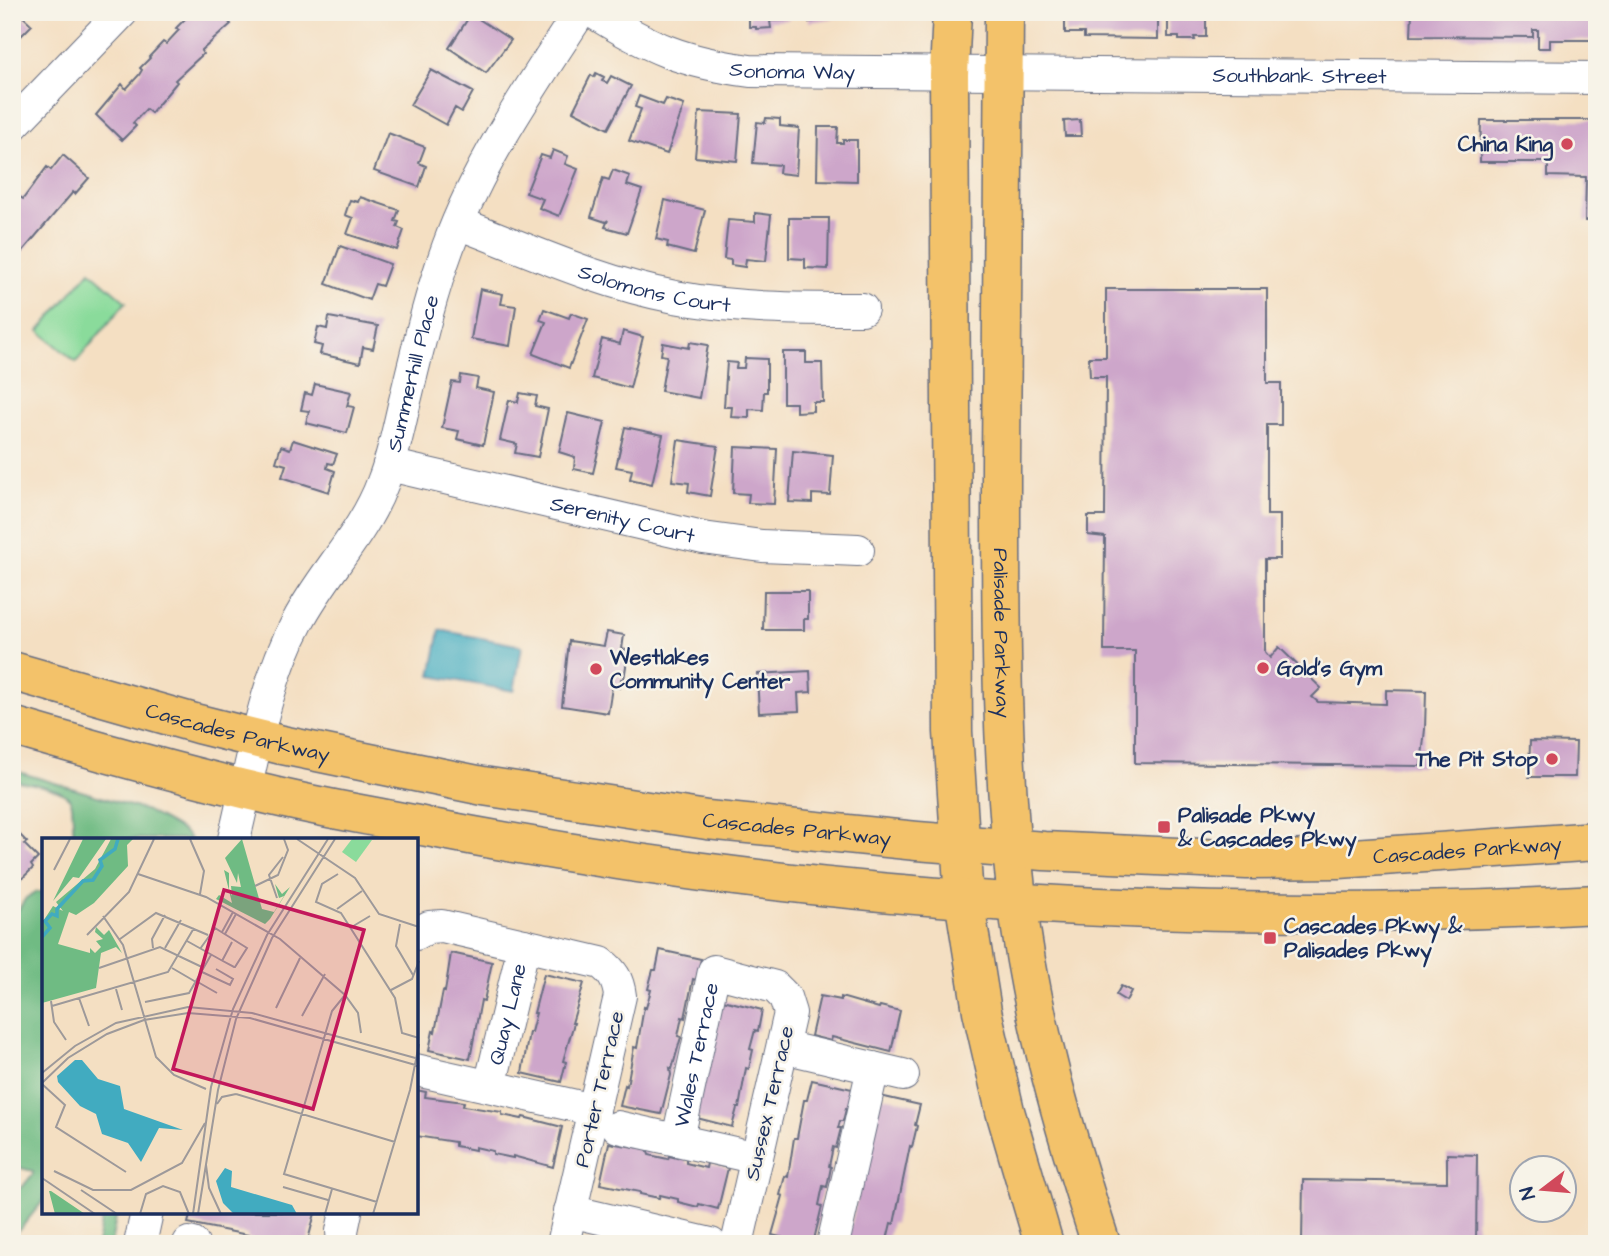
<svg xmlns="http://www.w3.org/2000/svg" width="1609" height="1256" viewBox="0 0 1609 1256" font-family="'Architects Daughter',sans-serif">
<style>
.green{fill:#8adb9b;stroke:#52857c;stroke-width:2}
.forest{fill:#6fbb83;stroke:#457570;stroke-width:2}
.water{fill:#41abc0;stroke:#2e6d8f;stroke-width:2}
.building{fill:#cda6ca}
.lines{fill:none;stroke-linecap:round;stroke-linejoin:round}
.minor-casing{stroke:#676d81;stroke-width:34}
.major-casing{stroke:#676d81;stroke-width:41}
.minor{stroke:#fff;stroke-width:32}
.major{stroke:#f3c26a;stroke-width:38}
.poi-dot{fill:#d1495b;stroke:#f7f3e8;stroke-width:2.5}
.labels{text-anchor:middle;stroke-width:5;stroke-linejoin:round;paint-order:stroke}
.street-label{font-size:21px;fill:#1b2f5e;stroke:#f7f3e8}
.poi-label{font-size:21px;font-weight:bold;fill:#1b2f5e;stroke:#f7f3e8;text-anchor:start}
.inset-river{fill:none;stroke:#41abc0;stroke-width:3.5}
.inset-road{fill:none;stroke:#9d999a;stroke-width:2}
.view{fill:#c2185b;fill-opacity:0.15;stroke:#c2185b;stroke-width:3.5}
.inset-edge{fill:none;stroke:#1b2f5e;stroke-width:3.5}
</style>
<rect width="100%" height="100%" fill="#f7f3e8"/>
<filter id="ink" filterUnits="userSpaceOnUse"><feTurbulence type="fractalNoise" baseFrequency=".0143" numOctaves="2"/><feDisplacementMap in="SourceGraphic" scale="14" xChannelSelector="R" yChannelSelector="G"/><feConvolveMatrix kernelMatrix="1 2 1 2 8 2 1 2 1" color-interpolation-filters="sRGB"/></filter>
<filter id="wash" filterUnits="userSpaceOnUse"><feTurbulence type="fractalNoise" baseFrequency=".00686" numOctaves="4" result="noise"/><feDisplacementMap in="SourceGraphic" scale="28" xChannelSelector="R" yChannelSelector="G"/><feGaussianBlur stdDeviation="1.57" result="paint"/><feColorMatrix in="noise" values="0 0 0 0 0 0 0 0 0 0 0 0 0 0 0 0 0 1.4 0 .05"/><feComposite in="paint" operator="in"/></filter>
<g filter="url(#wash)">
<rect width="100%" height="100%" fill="#f4dfc2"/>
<path class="green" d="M90,271L126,302L76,362L39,331Z"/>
<path class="forest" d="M12,770L147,811C158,818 186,830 190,839H74C73,828 73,816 72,805C70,787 27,784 12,780Z
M36,892H44V1200L21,1228L12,1234V1193L24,1185L33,1174V1171L12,1166V919L26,898Z
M103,1212H117L111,1244H97Z"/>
<path class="water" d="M440,630L522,646L514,691L431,676Z"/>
<g id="blocks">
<path class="building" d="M12,12H18L32,25L12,45Z
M196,12H218L231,24L201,51L203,54L175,80L177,82L151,113L146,109L133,123L136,126L122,140L96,115L122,84L126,89L139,75L142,70L140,68L150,58L149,57L163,42L166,44L179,30L176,28L190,14L192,16Z
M749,12H788L789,20L770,21L771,28L756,29V27H749Z
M808,12H849V16L809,22Z
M1065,12H1158V39L1084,38V33H1065Z
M1168,12H1206V37H1194L1195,40H1179V37H1168Z
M1412,12H1597V40H1550V48H1538V30H1533V37L1411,36Z
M471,14L511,40L486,73L449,48Z
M431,70L473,92L462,112L455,108L446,125L410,105Z
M596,73L604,77L602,81L607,83L611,76L631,86L608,129L573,111L591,75L594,77Z
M639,96L663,105L666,99L684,105L667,154L629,141L641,109L635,107Z
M699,112L741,114L737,161L695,157Z
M766,118L780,119V126L799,128L796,175L779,173L780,165L753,163L757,122L765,123Z
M1080,120L1081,136H1065L1064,121Z
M1481,120H1597V221H1585L1586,177L1548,176V162H1480Z
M818,127H838L837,143H843V140H857V181L817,180Z
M388,133L425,147L419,163L426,166L419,187L374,171Z
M553,150L568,156L565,164L578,169L559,216L539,208L543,199L526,193L541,155L550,158Z
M63,155L89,178L75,194L73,192L22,252L20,250L12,258V206L20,197L23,199L47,167L51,170Z
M613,170L630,176L627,185L642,190L627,233L605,227L608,220L606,222L591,217L603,178L609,180Z
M360,197L399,210L395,221L399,222L397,227L404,230L397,250L347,234L353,218L345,215L350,200L358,202Z
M665,200L705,210L694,254L667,247L668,242L656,239Z
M755,213L771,215L766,261L746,259L745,267L731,265V260L724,259L728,220L755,222Z
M789,218H829L828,269L805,268V259L789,258Z
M340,246L390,264L382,286L375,284L369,300L326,284Z
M480,289L503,294L501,304L516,306L510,346L471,339Z
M1106,289H1267V383H1281V425H1267V515H1280V559H1265V652L1270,658L1279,647L1321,688L1312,697L1318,702L1386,704V690L1426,691L1425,729L1421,766L1135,763V651H1104L1105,537L1088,535V516H1105L1106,377H1090L1089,357H1106Z
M544,309L569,318L571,313L588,319L569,368L533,354L546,322L540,320Z
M329,317L378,326L373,349L363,347L360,363L320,354L322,346L314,344L318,327L327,329Z
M623,331L643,337L630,388L592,378L602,339L620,344Z
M690,342L708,345L699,398L661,391L667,356L661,355L663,343L689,348Z
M783,352H806V363H822L823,402H813V411L796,412V403H783Z
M745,358L767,359V392H764L763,410L749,409V418L731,417L732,407H724L727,362L737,363L736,368H744Z
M461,375L478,378L476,388L494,392L483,445L457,439L459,431L442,428L452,382L460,383Z
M315,384L351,392L347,406L354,407L347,433L306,423L309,411L301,410L305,393L312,395Z
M520,393L537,396L535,406L548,409L538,457L515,453L517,444L500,440L509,400L518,402Z
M568,413L605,422L593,473L574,469L575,457L559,452Z
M625,427L663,435L652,484L630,479L632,470L616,467Z
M293,440L337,454L333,464L328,463L327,468L335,471L329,492L282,477L286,465L276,462L281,446L290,449Z
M678,440L718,446L710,496L688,492L689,483L672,481Z
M735,447L777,449L774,504L748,503L749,494L733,493Z
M793,451L833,455L830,495L812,494V503L789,502Z
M764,591H808V619H804V630H763Z
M607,632L624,635L622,649L626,650L625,659L627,660L624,679H621L620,688L612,687L608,713L562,706L569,641L604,646Z
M810,671L811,692L798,693L799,711L759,713L757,674Z
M1530,741L1576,742L1575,777H1529Z
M20,835L27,842L24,844L38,858L31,865L33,868L12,888V836L16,839Z
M660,950L701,959L696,980L693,979L685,1018L682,1017L678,1036L681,1037L672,1069L670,1068L671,1075L661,1114L620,1106L625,1085L627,1086L634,1047L637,1048L644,1007L646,1008L651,990L648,989L653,970H656Z
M451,953L492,962L484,1001L481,1000L470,1059L429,1050L433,1031L435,1032L443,991L445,992Z
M544,974L584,983L572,1023H574L563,1061L566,1062L561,1082L522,1073L529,1032H531L536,1013H534Z
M1121,986L1131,991L1126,1001L1116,995Z
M820,996L841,1000V997L879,1008L880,1006L900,1011L891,1052L832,1037L831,1041L811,1036Z
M723,1000L762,1010L758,1031L755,1030L750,1049L753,1050L749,1069L746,1068L739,1108H737L732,1127L693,1117Z
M812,1080L852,1089L848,1110L846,1109L843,1121H840L838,1128H841L836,1148L833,1147L829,1166L831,1167L827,1187L823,1186L819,1205L822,1206L813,1244H808L772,1235L783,1196L780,1195L785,1176L788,1177L794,1138H797L804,1100H807Z
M416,1090L426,1092L425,1097L464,1102L463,1106L502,1112V1115L522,1119L523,1117L562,1127L553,1167L513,1156V1158L493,1154V1151L475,1147V1150L455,1146V1142L416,1136Z
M880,1096L920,1105L915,1125L917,1126L912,1147L910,1146L894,1224L891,1223L886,1244H847Z
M609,1143L647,1149L649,1155L668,1159L669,1156L677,1158V1156L686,1158V1163L706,1168L707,1163L728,1168L718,1209L699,1204L698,1207L678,1202V1199L660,1195L659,1198L640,1194V1192L600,1184Z
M1447,1154L1477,1155L1476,1244H1302L1303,1180L1447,1182Z
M191,1212H313L315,1213L307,1244H281L267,1240L266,1243L247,1238L248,1235L188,1223Z"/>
</g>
</g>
<g filter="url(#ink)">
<use href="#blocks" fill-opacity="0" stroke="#676d81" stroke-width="2"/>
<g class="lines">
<defs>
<g id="minor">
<path id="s1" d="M593,12C650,48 683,62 750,71L1597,78"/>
<path d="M12,126L122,12"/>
<path id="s2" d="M458,223C529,250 600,283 675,297C737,309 800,309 862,309"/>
<path id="s3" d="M389,465L703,538L762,546L858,550"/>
<path id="s4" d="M234,839C252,767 262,688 298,621C323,573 364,534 383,482C393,457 398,431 404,405C417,352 429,299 448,247C479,162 531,87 580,12"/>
<path d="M416,934L429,927L442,926L601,963C613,972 618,980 620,996L563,1244"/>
<path d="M783,1047L903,1075"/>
<path d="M416,1070L594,1110"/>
<path id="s5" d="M490,1086L524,945"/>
<path d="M618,1127L757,1158"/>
<path id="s6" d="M678,1139L714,971L775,987L785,997L790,1013L737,1244"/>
<path d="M570,1211L711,1244"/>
<path d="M189,1243L193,1244"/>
<path d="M140,1244L147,1212"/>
<path d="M343,1244L342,1231L346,1212"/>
<path d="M833,1244L873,1068"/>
</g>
<g id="major">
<path d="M952,12L949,74L953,732L964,899L982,1011L1005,1111L1044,1244"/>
<path id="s7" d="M1004,12C1002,164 1001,316 1001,468C1001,612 1000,755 1017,898C1030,1015 1065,1132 1101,1244"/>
<path id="s8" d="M12,671L198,724L282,745L483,786L707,820L917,841L1044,851L1247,860L1339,859L1597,841"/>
<path d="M12,726C97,751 183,775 269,795C321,808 374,816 427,827C811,902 1206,926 1597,904"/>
</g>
</defs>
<use href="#minor" class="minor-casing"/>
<use href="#major" class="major-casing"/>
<use href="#minor" class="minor"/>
<use href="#major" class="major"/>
</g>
</g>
<g class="poi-dot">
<circle cx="1567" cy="144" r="7"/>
<circle cx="1263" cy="668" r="7"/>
<circle cx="596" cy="669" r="7"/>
<circle cx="1552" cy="759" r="7"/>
<rect x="1157" y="820" width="14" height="14" rx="3.5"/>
<rect x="1263" y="931" width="14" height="14" rx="3.5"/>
</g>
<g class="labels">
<g class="street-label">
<text dy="7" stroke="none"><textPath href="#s1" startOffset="212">Sonoma Way</textPath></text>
<text dy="7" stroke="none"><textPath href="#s1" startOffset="719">Southbank Street</textPath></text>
<text dy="7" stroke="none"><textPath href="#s2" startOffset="208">Solomons Court</textPath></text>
<text dy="7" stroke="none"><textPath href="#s4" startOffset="504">Summerhill Place</textPath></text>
<text dy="7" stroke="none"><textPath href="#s3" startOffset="240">Serenity Court</textPath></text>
<text dy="7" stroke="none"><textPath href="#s7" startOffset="621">Palisade Parkway</textPath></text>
<text dy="7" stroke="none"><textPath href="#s8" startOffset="234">Cascades Parkway</textPath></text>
<text dy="7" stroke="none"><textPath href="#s8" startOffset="802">Cascades Parkway</textPath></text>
<text dy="7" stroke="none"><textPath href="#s8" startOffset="1474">Cascades Parkway</textPath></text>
<text dy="7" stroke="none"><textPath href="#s5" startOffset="74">Quay Lane</textPath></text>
<text dy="7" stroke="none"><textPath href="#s6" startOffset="86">Wales Terrace</textPath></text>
<text transform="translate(599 1089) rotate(-77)" y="7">Porter Terrace</text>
<text transform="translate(769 1103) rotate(-77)" y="7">Sussex Terrace</text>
</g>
<g class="poi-label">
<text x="1553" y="151" text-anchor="end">China King</text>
<text x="610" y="664">Westlakes<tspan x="610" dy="24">Community Center</tspan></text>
<text x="1277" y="675">Gold's Gym</text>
<text x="1538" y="766" text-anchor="end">The Pit Stop</text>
<text x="1178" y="822">Palisade Pkwy<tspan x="1178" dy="24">&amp; Cascades Pkwy</tspan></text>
<text x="1284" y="933">Cascades Pkwy &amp;<tspan x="1284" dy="24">Palisades Pkwy</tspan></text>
</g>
</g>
<g transform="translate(42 838)">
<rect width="376" height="376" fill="#f4dfc2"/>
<path d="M310,1L330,2L314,24L300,14Z" fill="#8adb9b"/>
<path d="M41,1H64L37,40L31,39L11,63ZM69,1H91L85,7L86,28L52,65L34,77L27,74L16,106L48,115V110L53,115L59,109L54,103L61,101L53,94L54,89L62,97L67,92L80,115L74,109L59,115L54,150L0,165V85L11,68L21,73L14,64L53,31ZM200,1L220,71L232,74L242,58L237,60L233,46L240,56L248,49L228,81L223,86L174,61L177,57L190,65L182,32L187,35V51L190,58L189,48L199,49L196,35L195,45L183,20ZM7,353H9L43,376H13Z" fill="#6fbb83"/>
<path d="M33,222H40L56,241L78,248L82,271L141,292L117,290L99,324L86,305L60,296L54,276L38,268L16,244L15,238ZM183,330L190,333L189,349L250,367L255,376H192L181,365L174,343Z" fill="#41abc0"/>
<path class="inset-river" d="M0,99L8,90L3,83L10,76L15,78V71L41,43L51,42L60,28L58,22L73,11L76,1"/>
<path class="inset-road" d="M148,1L162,33L158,56M255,1L313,40L337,76L377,89M12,32L28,1M96,36L164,59L238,101L303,157L316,175L319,195M296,36L280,46L274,64L299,75L353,160L360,195L377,200M213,48L236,37L246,12L242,1M235,60L227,37L241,19M295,71L320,53M61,78L81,107L114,219L132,237L164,251M358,86L354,108L371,137M308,90L328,78M180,94L191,74M183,96L194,76M45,97L87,54L112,1M78,101L114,75L166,97M145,103L179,122L192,129H193L205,110L173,90L158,111M111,110L110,101L123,77M123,110L139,82M180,123L190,104M57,130L118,109L162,130M130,130L154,144M160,134L188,147L191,141L174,131M154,143L175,155M74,151L80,172M349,152L370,141L377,123M303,157L290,173L242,336L335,364M37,160L47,188M9,163L12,184L24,202M103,164L147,155L169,117M10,168L126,134L152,90M234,170L258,120M260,178L283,136M0,235L33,208L74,185L146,169L210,175L377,221M0,245L26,220L65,196L102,182L146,175L208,180L377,228M0,246L23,267L14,289L84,334M194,256L353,304M175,266L180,259L194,256M164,327L167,350L179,376M12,333L51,352H89L140,325L163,285M0,340L53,376M241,349L286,362M39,352L75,376M98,376L104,356L121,348L138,354L147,376M151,376L169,249L191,171L225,97L286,1M156,376L176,252L194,181L230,100L293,1M283,376L290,351M331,376L368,252L377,206"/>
<path class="view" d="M182,52L322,92L271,271L131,231Z"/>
<rect width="376" height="376" class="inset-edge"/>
</g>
<rect width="1609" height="1256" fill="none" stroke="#f7f3e8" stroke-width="42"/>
<g transform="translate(1543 1189) rotate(254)"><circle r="33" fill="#f7f3e8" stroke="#9fa5b1" stroke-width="2"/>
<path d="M0-5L12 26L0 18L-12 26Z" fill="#d1495b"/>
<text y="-10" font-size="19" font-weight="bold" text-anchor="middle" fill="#1b2f5e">N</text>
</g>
</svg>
